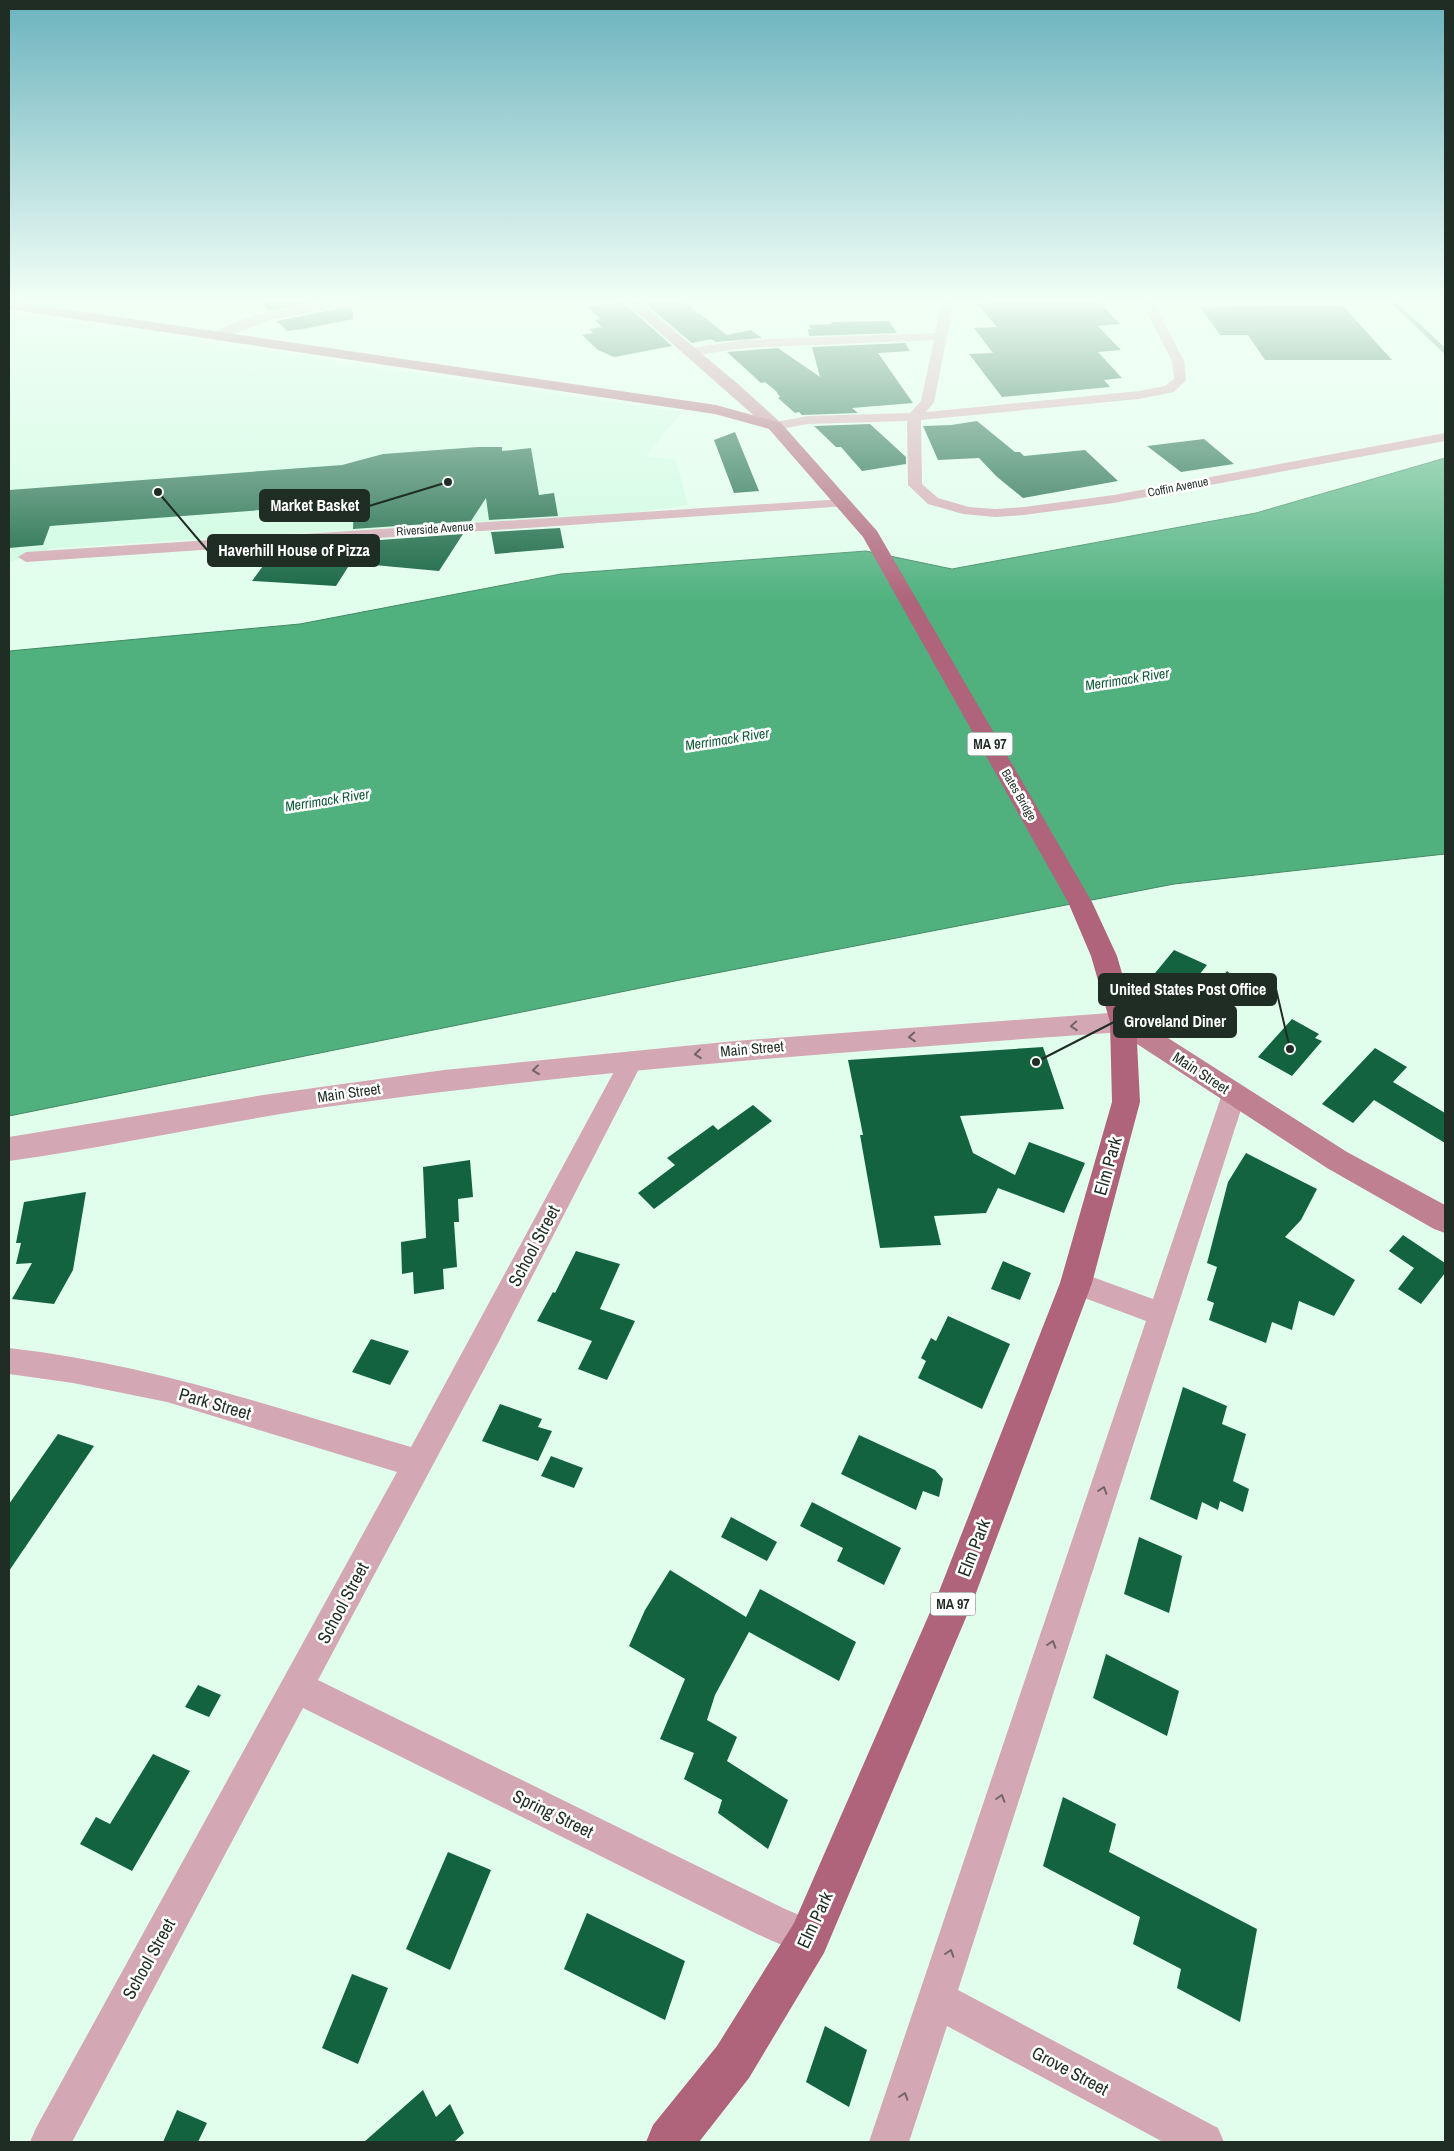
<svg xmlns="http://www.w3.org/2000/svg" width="1454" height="2151" viewBox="0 0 1454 2151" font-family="'Archivo Narrow',sans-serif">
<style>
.built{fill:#cefbe0}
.water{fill:#50b17f;stroke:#418964}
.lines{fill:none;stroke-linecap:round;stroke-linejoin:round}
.stream{stroke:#418964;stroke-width:4.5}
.building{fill:#13633f}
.minor{fill:#d3a7b3;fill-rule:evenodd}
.tertiary{fill:#d3a7b3;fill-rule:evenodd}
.secondary{fill:#bf8092;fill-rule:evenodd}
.primary{fill:#af647b;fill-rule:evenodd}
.oneway{stroke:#706465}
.labels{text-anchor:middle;stroke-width:5;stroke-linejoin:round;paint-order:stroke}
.far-street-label{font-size:12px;fill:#1f2d25;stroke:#fff}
.far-water-label{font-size:14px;font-style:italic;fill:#115b3a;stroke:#fff}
.shield{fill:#fff;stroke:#626c66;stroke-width:1}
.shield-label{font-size:14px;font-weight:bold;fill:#1f2d25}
.street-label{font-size:15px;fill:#1f2d25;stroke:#fff}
.near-street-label{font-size:18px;fill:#1f2d25;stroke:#fff}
.leader{fill:none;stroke:#1f2d25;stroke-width:2}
.callout-dot{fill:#1f2d25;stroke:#fff;stroke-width:2}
.callout{fill:#1f2d25;stroke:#1f2d25;stroke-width:2}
.callout-label{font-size:16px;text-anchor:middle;font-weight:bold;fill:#fff}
</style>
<rect width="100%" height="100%" fill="#e1feec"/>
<path class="built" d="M9,314L682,412L646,456L676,460L688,505L624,514L52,548L9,562Z"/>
<path class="water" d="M1445,458V854L1174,884L675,981L9,1116V651L300,624L561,574L866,551L952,569L1256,513Z"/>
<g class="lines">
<path class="stream" d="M1392,301L1445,351"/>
</g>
<path class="building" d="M261,301H319L269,311Z
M642,301H683L727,335L751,330L762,338L716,342L712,339L692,343Z
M1016,301H1098L1120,324L1098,326L1121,350L1098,352L1122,378L1104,380L1110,387L1002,397L969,354L993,353L974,328L997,327L977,304Z
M622,302H623L672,346L614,357L598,350L582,335L593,333L589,329L602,327L595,320L600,319L588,307Z
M1306,305L1343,306L1392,360H1265L1248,335H1220L1200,307Z
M352,306L353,319L303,329L287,331L277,321Z
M889,321L897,333L809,336L808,329H811L809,325L832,324L831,322Z
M905,343L910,351L878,353L913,403L852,408L858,413L802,415L799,412L795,413L778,398L780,397L776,391L765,382L761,383L727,352L778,348L820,377L812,347Z
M977,421L1015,452H1020L1024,456L1085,450L1118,481L1023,498L996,476L979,458L938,460L923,426L951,425Z
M870,424L906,457V464L862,471L841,447H836L814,426Z
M735,432L759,491L734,493L714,440Z
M1204,439L1234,464L1181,472L1147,446Z
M478,447H502V451L531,448L539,495L554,493L558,516L489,520L486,498L471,521L353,529L354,503L50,526L43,545L9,548V490L342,465L383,454Z
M560,528L564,548L495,554L491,532Z
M463,534L439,571L352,563V542Z
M268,559L350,564L336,586L252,581Z
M1174,950L1207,965L1199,975L1217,983L1227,971L1242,983L1207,1030L1188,1020L1197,1010L1146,984Z
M1292,1019L1319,1034L1315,1038L1322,1041L1292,1076L1258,1057Z
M1043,1047L1064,1109L960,1116L973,1153L1015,1175L1029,1142L1085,1163L1064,1213L998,1188L986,1213L934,1216L941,1245L880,1248L860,1135H863L848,1060Z
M1375,1048L1407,1067L1393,1082L1445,1113V1143L1374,1100L1353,1123L1322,1104Z
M753,1105L772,1121L654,1209L638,1193L675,1165L667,1158L713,1125L718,1130Z
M1246,1153L1317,1189L1301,1220L1285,1237L1355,1280L1334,1316L1299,1301L1292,1330L1272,1322L1266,1343L1209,1320L1214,1303L1207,1300L1217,1267L1207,1263L1228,1182Z
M470,1160L473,1197L458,1199L459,1222H454L457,1267L443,1269L444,1289L414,1294L413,1272L402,1274L401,1242L426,1238L423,1167Z
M86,1192L73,1270L54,1304L12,1299L32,1263L16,1264L21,1243H16L24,1202Z
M1403,1235L1445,1263V1273L1421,1304L1398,1289L1414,1268L1389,1251Z
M576,1251L620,1264L600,1309L635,1321L607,1380L578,1369L592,1341L537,1321L553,1292L555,1293Z
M1003,1261L1031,1273L1020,1300L991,1289Z
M948,1316L1010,1344L982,1409L918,1378L926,1361L921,1358L931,1338L936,1341Z
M371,1339L409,1351L390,1385L352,1372Z
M1183,1387L1227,1406L1222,1424L1246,1434L1233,1481L1249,1489L1243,1512L1220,1501L1218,1510L1202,1502L1197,1520L1150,1499Z
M500,1404L542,1419L538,1427L552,1431L538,1461L482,1441Z
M58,1434L94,1446L9,1571V1504Z
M859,1435L935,1470L943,1479L939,1497L923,1491L916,1510L841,1474Z
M551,1456L583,1468L574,1488L541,1476Z
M812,1502L901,1548L884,1585L837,1561L843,1548L800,1526Z
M731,1517L777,1542L767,1561L721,1537Z
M1139,1537L1182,1556L1169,1613L1124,1594Z
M670,1570L746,1617L760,1589L856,1642L839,1681L749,1632L715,1695L707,1720L737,1737L727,1761L788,1800L768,1849L718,1813L722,1800L684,1779L694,1753L660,1739L685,1679L629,1646L645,1610Z
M1106,1654L1179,1691L1167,1736L1093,1698Z
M198,1685L221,1695L209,1717L185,1707Z
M153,1754L190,1771L132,1871L80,1844L96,1817L110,1824Z
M1063,1797L1116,1824L1109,1852L1257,1929L1240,2022L1177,1988L1181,1969L1133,1944L1140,1917L1043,1866Z
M448,1852L491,1870L450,1970L406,1949Z
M587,1913L685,1961L665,2020L564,1969Z
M352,1974L388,1988L358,2064L322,2048Z
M825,2026L867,2050L849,2107L806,2082Z
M423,2090L436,2117L450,2104L464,2133L454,2142H364Z
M177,2110L207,2123L198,2142H163Z"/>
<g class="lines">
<path class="minor" d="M333,301H361L355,304L270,320L217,341L211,337C229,316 305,305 333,301Z
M942,301H954L934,402L926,412L1139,391L1165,386L1174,379L1172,361L1141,301H1153L1184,361L1186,380L1174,392L1139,399L921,420L922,484L938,498L969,507L995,509L1024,507L1114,495L1445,433V441L1114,503L1024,515L995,517L963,514L928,504L908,485L907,421L808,424L775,430L768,426L770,423L808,416L910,413L921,401L934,340L745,348L691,356L685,352L691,348L745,340L935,333Z
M843,499L848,500L850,503L848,506L26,562L18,557L26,552Z
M631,1052L639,1055L643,1061L497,1345L318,1680L783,1908L822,1925L828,1938L822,1951L809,1957L757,1934L303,1708L72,2142H30L36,2128L397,1472L167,1402L73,1383L9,1374V1348C147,1363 278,1409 411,1447L623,1055Z
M1234,1085L1243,1087L1246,1094L958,1990L1218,2128L1224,2142H1163L947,2026L909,2142H869L1146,1321L1066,1291L1062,1283L1066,1275L1076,1271L1153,1299L1222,1094L1225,1087Z"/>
<path class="tertiary" d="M1123,1012L1132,1015L1136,1022L1132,1029L1123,1032C864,1050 605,1069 348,1104C234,1119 122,1145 9,1161V1137L263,1095L444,1070L735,1041Z"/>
<path class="secondary" d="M624,301H639L738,384L781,423L783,426L781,429H769Z
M1123,1012L1132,1015L1347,1152L1445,1205V1233L1434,1229L1327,1168L1114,1029L1110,1022L1114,1015Z"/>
<path class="primary" d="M9,301L716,405L781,423L877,531L1092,902L1117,956L1136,1022L1140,1102L1092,1283L973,1601L824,1953L749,2078L699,2142H646L653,2125L717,2046L794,1923L938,1594L1060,1283L1112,1102L1110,1022L1091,956L1068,902L863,537L769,429L715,414L9,309Z"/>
</g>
<defs><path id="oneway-chevron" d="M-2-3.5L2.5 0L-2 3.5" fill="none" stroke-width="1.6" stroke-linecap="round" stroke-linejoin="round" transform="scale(1.25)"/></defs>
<g class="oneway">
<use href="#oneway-chevron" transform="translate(1074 1026) rotate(176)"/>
<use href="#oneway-chevron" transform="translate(912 1037) rotate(176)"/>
<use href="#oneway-chevron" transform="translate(698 1054) rotate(174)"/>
<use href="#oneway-chevron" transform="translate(536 1070) rotate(174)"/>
<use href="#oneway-chevron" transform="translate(1103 1490) rotate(-72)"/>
<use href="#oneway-chevron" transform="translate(1052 1644) rotate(-72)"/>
<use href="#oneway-chevron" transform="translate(1001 1798) rotate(-72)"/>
<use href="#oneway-chevron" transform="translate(950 1953) rotate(-72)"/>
<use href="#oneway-chevron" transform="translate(904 2096) rotate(-72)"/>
</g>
<linearGradient id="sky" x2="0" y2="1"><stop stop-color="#6bb3be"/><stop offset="0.5" stop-color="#f2fff6"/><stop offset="1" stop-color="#f2fff6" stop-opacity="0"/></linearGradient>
<rect width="1454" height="602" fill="url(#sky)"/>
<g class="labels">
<g class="far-street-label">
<text transform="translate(1178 487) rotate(-11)" y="4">Coffin Avenue</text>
<text transform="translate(435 529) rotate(-4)" y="4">Riverside Avenue</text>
<text transform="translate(1019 795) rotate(60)" y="4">Bates Bridge</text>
</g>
<g class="far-water-label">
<text transform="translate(1127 679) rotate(-9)" y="5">Merrimack River</text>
<text transform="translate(727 739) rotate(-9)" y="5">Merrimack River</text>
<text transform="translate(327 800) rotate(-9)" y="5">Merrimack River</text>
</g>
<g class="shield">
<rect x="967.5" y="732.5" width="45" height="23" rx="4"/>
<rect x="930.5" y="1592.5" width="45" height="23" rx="4"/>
</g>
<g class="shield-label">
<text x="990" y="749">MA 97</text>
<text x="953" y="1609">MA 97</text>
</g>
<g class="street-label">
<text transform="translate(752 1049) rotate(-5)" y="5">Main Street</text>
<text transform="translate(1201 1073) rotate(33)" y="5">Main Street</text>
<text transform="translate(349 1093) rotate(-8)" y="5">Main Street</text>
</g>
<g class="near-street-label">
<text transform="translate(1108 1166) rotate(-74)" y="6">Elm Park</text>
<text transform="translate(534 1246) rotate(-62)" y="6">School Street</text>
<text transform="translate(215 1404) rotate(16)" y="6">Park Street</text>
<text transform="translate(974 1548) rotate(-69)" y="6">Elm Park</text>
<text transform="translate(343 1603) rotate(-62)" y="6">School Street</text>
<text transform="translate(553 1814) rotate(26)" y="6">Spring Street</text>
<text transform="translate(815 1920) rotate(-65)" y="6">Elm Park</text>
<text transform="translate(149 1959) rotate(-61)" y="6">School Street</text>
<text transform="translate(1070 2071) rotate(28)" y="6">Grove Street</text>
</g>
</g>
<path class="leader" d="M448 482L369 506M158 492L208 551M1290 1049L1276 989M1036 1062L1114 1022"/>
<g class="callout-dot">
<circle cx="448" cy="482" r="5"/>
<circle cx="158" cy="492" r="5"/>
<circle cx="1290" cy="1049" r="5"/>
<circle cx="1036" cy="1062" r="5"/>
</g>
<g class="callout">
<rect x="260" y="490" width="109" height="31" rx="5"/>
<rect x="208" y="535" width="171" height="31" rx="5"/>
<rect x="1099" y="974" width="177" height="31" rx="5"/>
<rect x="1114" y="1006" width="122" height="31" rx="5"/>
</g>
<g class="callout-label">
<text x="315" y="511">Market Basket</text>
<text x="294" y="556">Haverhill House of Pizza</text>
<text x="1188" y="995">United States Post Office</text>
<text x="1175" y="1027">Groveland Diner</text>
</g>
<rect width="1454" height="2151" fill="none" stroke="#1f2d25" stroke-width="20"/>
</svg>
